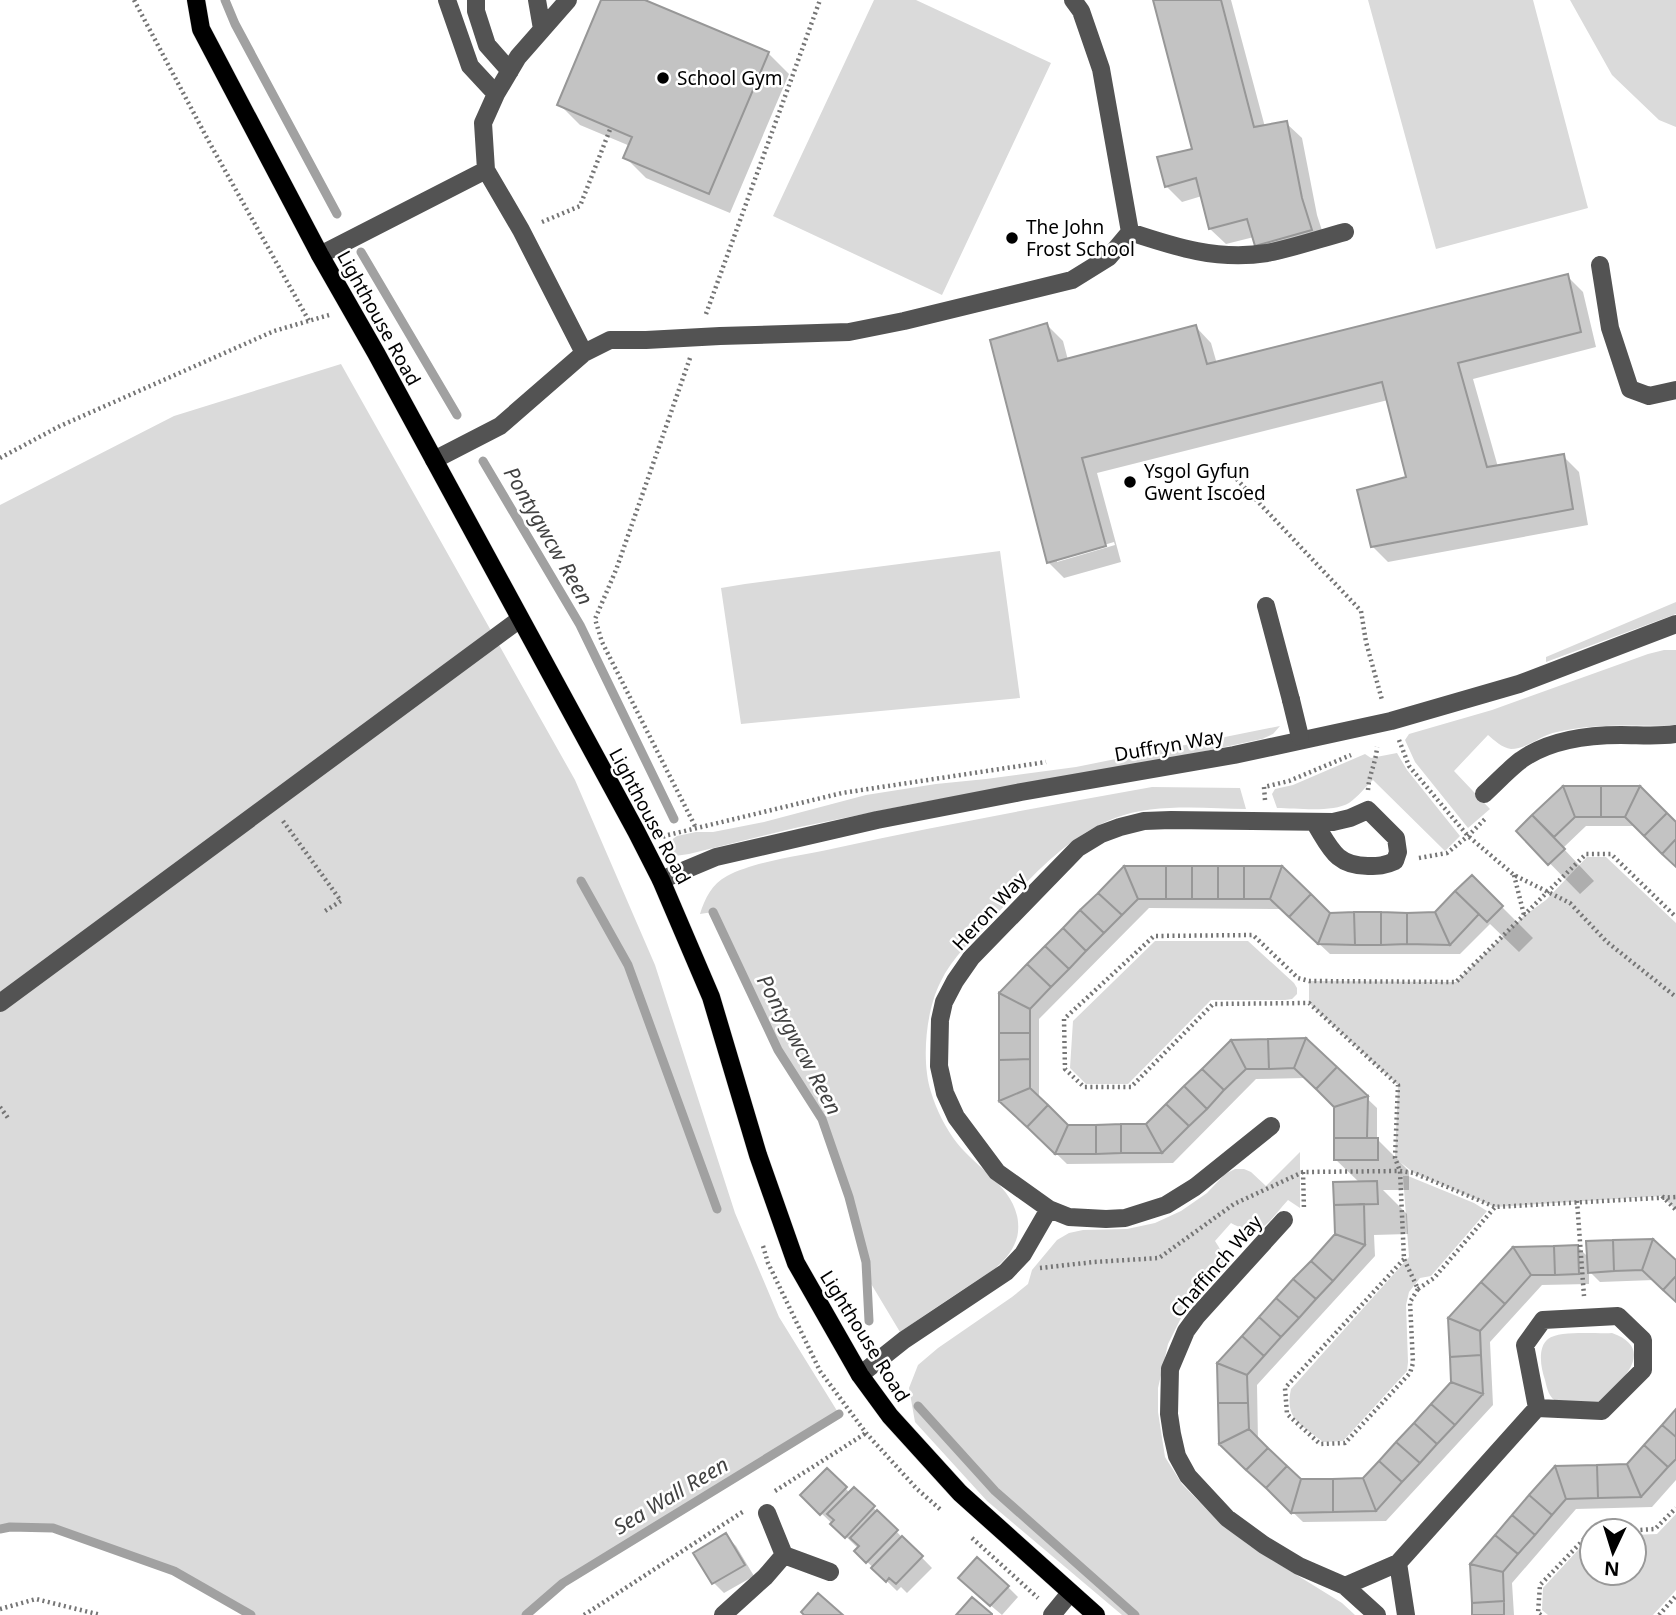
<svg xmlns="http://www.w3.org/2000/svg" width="1676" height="1615" viewBox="0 0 1676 1615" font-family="'Noto Sans',sans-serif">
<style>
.green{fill:#dadada}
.shadow{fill:#0003;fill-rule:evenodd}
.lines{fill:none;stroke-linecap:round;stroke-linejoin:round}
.stream{stroke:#a1a1a1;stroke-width:9}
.building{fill:#c3c3c3;stroke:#979797;stroke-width:2}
.major-casing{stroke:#dbdbdb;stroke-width:19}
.path{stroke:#757575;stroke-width:4.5;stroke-dasharray:2 3.5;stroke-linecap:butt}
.minor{stroke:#535353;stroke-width:18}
.major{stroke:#000;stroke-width:18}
.minor-bridge{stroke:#535353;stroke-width:18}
.poi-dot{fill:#000;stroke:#fff;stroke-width:2.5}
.labels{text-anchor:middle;stroke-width:5;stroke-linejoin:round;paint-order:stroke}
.poi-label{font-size:19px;fill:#000;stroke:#fff;text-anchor:start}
.street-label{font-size:19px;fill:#000;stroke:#fff}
.water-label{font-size:21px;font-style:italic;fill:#424242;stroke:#fff}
</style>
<rect width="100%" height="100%" fill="#fff"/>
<path class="green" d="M874,0H916L1051,63L942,295L773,216Z
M1368,0H1533L1588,208L1436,249Z
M1570,0H1676V127L1659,120L1612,75Z
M341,364L575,780L655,965L735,1213L779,1317L839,1414L563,1583L526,1615H251L174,1571L54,1528L10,1527L0,1529V505L174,416Z
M1000,551L1020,698L741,724L721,588L745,584Z
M1676,602V614L1546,662V657Z
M1664,650H1676V726C1636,726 1596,723 1557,732C1541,735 1527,749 1511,749C1502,748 1494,740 1488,735L1454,771L1490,809L1468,828L1415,762L1405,740L1409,734L1492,710L1648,654Z
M1280,726L1273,734L1262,739L1164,760L913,804L795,828L689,854L675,856L667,854L664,845L677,836L696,832H713L764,822L866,795L936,784L986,779L1076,767Z
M1397,753L1407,770L1460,836L1445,851L1373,780C1365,787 1358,797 1349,803C1332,813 1296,808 1277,808L1272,794L1275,789L1293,785L1365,754L1371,758Z
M1152,787L1240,788L1246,809C1205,808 1153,803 1115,818C1065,837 1029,880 993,918C974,938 952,957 940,983C926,1011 921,1061 931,1092C936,1109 946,1129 957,1143C979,1171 1022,1191 1018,1232C1017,1243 1009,1256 1000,1264C992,1272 980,1278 970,1285C946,1301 923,1316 900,1332L867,1277L866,1262L849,1197L822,1119L778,1050L713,912L700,914C705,898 712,884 727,876C755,861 805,855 836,848C941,825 1047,806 1152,787Z
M1587,857H1606L1676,923V1210L1662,1196L1495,1207L1414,1173L1395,1158L1398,1085L1309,1003V981L1456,982L1524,916L1546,900Z
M1155,941H1248L1294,983L1297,988V994L1292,999L1285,1000H1211L1128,1084H1086L1070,1068L1073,1021Z
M1300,1152V1208L1288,1200C1268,1222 1262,1240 1231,1223L1215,1241C1222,1252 1227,1259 1221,1272L1181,1318L1168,1344L1158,1388V1412L1165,1457L1182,1484L1219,1522L1250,1546L1342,1603L1355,1615H1122L987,1501L915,1422L909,1388L918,1365L938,1348L1012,1297L1028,1284L1032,1270L1057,1240L1069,1233L1083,1230L1127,1229L1155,1223L1181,1211L1207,1193L1225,1174L1235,1169H1244L1251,1172L1266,1186Z
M1403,1176H1408L1474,1203L1487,1211L1431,1276L1420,1278L1409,1292L1406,1305L1408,1362L1407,1371L1343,1441L1323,1442C1302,1425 1284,1420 1291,1389L1409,1257Z
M1612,1333C1646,1345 1635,1367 1616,1386C1611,1392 1603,1401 1595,1403C1590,1404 1562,1404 1558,1402C1549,1399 1547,1388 1545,1380C1541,1368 1537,1348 1548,1339C1559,1330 1597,1334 1612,1333Z
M1676,1514V1590L1653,1615H1548L1542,1610L1543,1588L1590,1537H1592V1573H1634V1535L1657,1534Z"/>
<path class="shadow" d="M603,0H640L768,53L789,74L730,213L646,178L625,157L630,146L580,125L559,104Z
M1155,0H1231L1265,127L1286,123L1302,138L1317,215L1327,246L1273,261L1257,245L1254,237L1226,244L1210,229L1202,196L1182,202L1166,186L1194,150Z
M1567,276L1583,292L1596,347L1473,379L1498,467L1563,456L1579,472L1588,525L1388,562L1372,546L1408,479L1388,400L1097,473L1121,562L1064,578L1048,562L1047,325L1063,341L1068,360L1196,327L1211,343L1217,364ZM1114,542L1115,545L1057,562V559Z
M1563,788L1676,824V865L1637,826H1586L1563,848L1594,881L1580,894L1518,831Z
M1125,868H1281L1329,914H1436L1472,877L1533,938L1519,952L1490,924L1460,954H1330L1282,909L1149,908L1039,1019V1100L1068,1127L1147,1126L1231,1041L1306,1040L1377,1108V1139L1409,1171V1190H1383L1407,1214L1408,1234L1374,1235L1375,1256L1257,1385L1258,1441L1300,1481L1363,1480L1453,1383L1450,1318L1578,1247L1589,1258L1676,1262V1301L1654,1280L1600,1282L1589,1271V1284L1542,1285L1490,1342L1493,1405L1386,1521L1303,1522L1221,1443L1219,1364L1336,1235L1360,1183L1335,1159L1336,1107L1306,1078L1256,1079L1173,1163L1067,1164L1001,1100L1000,994Z
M1676,1412V1480L1652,1507L1576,1509L1512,1583L1514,1615H1474L1556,1468L1627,1465Z
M827,1470L850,1493L855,1489L932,1568L907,1593L901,1587L897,1591L856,1551L859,1549L802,1495Z
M726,1536L736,1546L754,1576L724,1593L714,1583L696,1553Z
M1008,1587L1018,1597L1002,1615L970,1588Z"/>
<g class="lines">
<path class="stream" d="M225,0L235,24L337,214
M361,252L457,415
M483,461L580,625L674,819
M581,881L628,965L717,1209
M713,912L778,1050L822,1119L849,1197L866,1262L869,1321
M918,1406L995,1491L1135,1615
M0,1529L10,1527L53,1528L174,1571L251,1615
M526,1615L563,1583L839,1414"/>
</g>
<path class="building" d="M601,0H645L769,52L709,194L623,158L632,137L557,105Z
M1153,0H1221L1254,127L1287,121L1302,198L1312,230L1255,246L1247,219L1209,229L1196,178L1165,187L1157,157L1192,149Z
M1568,274L1581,332L1458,363L1487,467L1564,454L1573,509L1371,547L1357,490L1406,477L1382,382L1082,458L1106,546L1047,563L990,340L1047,323L1058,361L1196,325L1207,364Z
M1563,786L1575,817L1554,837L1532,815Z
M1563,786H1601V817H1575Z
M1601,786H1640L1625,817H1601Z
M1640,786L1667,813L1644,836L1625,817Z
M1667,813L1676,822V839L1662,854L1644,836Z
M1532,815L1565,849L1548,865L1516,831Z
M1676,839V867L1662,854Z
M1124,866H1166V899H1138Z
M1124,866L1138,899L1122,915L1098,893Z
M1166,866H1192V899H1166Z
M1192,866H1218V899H1192Z
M1218,866H1244V899H1218Z
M1244,866H1282L1270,899H1244Z
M1282,866L1311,894L1289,917L1270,899Z
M1472,875L1503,906L1487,922L1455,891Z
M1455,891L1479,914L1450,945L1435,912Z
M1098,893L1122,915L1104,933L1080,910Z
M1311,894L1330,913L1318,944L1289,917Z
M1080,910L1104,933L1086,951L1063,928Z
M1354,912H1381V945H1355Z
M1354,912L1355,945L1318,944L1330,913Z
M1381,912L1407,913V944L1381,945Z
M1435,912L1450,945L1407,944V913Z
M1063,928L1086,951L1069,969L1045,946Z
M1045,946L1069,969L1051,987L1027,964Z
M1027,964L1051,987L1030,1009L999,993Z
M999,993L1030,1009V1033H999Z
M999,1033H1030V1059L999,1060Z
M1306,1038L1337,1067L1316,1089L1294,1068Z
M1306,1038L1294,1068L1269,1069L1268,1039Z
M1268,1039L1269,1069H1246L1231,1040Z
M1231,1040L1246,1069L1224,1090L1202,1069Z
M1030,1059V1088L999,1101V1060Z
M1337,1067L1368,1096L1334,1107L1316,1089Z
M1202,1069L1224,1090L1207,1109L1184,1086Z
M1184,1086L1207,1109L1189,1126L1166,1104Z
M1030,1088L1048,1105L1027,1127L999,1101Z
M1368,1096L1367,1138H1334V1107Z
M1166,1104L1189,1126L1162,1153L1146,1124Z
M1048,1105L1068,1125L1055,1154L1027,1127Z
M1121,1124H1146L1162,1153H1121Z
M1121,1124V1153L1096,1154V1125Z
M1068,1125H1096V1154H1055Z
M1334,1138H1378V1160H1334Z
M1377,1181L1378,1204L1334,1205L1333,1182Z
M1364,1204L1365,1245L1335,1234L1334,1205Z
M1335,1234L1365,1245L1333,1281L1311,1261Z
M1653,1239L1642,1270L1614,1271L1613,1240Z
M1653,1239L1676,1260V1276L1663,1290L1642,1270Z
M1613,1240L1614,1271L1588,1273L1586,1241Z
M1578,1245L1579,1274L1555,1275L1554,1246Z
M1554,1246L1555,1275H1531L1513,1247Z
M1513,1247L1531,1275L1505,1304L1481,1282Z
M1311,1261L1333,1281L1316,1299L1293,1279Z
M1676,1276V1302L1663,1290Z
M1293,1279L1316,1299L1299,1318L1276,1298Z
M1481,1282L1505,1304L1480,1331L1448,1318Z
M1276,1298L1299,1318L1281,1337L1259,1317Z
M1259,1317L1281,1337L1264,1356L1242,1336Z
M1448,1318L1480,1331L1481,1355L1450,1357Z
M1242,1336L1264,1356L1247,1375L1217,1363Z
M1481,1355L1483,1394L1451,1382L1450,1357Z
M1217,1363L1247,1375L1248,1403H1218Z
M1451,1382L1483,1394L1455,1425L1431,1404Z
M1218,1403H1248L1249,1429L1219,1444Z
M1431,1404L1455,1425L1437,1444L1414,1423Z
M1676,1409V1437L1662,1425Z
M1414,1423L1437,1444L1420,1463L1396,1442Z
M1662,1425L1676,1437V1459L1668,1467L1644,1445Z
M1249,1429L1268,1448L1246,1470L1219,1444Z
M1396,1442L1420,1463L1402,1482L1379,1461Z
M1644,1445L1668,1467L1641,1497L1627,1464Z
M1268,1448L1287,1466L1266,1488L1246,1470Z
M1379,1461L1402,1482L1376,1511L1363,1478Z
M1627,1464L1641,1497L1598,1498L1597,1465Z
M1597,1465L1598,1498L1566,1499L1555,1466Z
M1287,1466L1301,1479L1291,1513L1266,1488Z
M1555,1466L1566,1499L1552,1515L1529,1495Z
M827,1468L847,1487L820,1515L800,1495Z
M1363,1478L1376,1511L1333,1512V1479Z
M1301,1479H1333V1512L1291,1513Z
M854,1487L875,1506L845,1538L830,1524L834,1520L827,1514Z
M1529,1495L1552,1515L1535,1535L1512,1515Z
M877,1510L898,1530L866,1563L854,1551L859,1546L850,1538Z
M1512,1515L1535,1535L1518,1554L1495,1535Z
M726,1533L745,1565L712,1584L693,1553Z
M1495,1535L1518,1554L1503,1572L1470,1564Z
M902,1536L923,1556L896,1584L889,1578L886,1582L871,1568Z
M977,1557L1009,1586L990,1606L958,1578Z
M1470,1564L1503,1572L1504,1601L1472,1603Z
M818,1593L843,1615H804L801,1612Z
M972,1597L992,1614V1615H956Z
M1504,1601V1615H1472V1603Z"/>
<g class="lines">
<defs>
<path id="major" d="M196,0L201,29L320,255L376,353L636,831L661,880L711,997L758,1155L796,1263L860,1375L890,1416L960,1493L1096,1615"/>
</defs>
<use href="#major" class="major-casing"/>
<path class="path" d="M134,0L208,140L309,321
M542,222L580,206L611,127
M706,314L820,0
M690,358L616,570L595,619L602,642L696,828
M0,458L60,426L274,331L329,315
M1229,471L1361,611L1366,642L1382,700
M1399,740L1409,766L1468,836L1514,875L1570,903L1607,942L1676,997
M1368,790C1369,774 1376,763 1377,747
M1265,800L1264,787L1289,781L1351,755
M283,821L341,901L325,911
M663,837L668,835L842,793L1046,762
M1419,858L1447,853L1468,836L1487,817
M1514,875L1524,915
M0,1107L8,1118
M1303,1172L1304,1210
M1662,1196L1676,1210
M1577,1201L1584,1296
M763,1246L768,1263L820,1371L866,1433L917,1489L942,1511
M1404,1259L1285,1388L1287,1414L1320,1444L1345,1443L1410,1373L1413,1363L1410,1302L1418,1289L1404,1259L1400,1171L1395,1158L1398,1085L1309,1003L1213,1004L1131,1087H1084L1065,1069L1064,1019L1154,936L1253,935L1298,978L1309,981L1456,982L1586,854H1611L1676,917
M1040,1268L1094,1262L1159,1258L1234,1204L1303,1172L1400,1171L1414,1173L1495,1207L1676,1197
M1418,1289L1434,1278L1495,1207
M775,1491L866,1433
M1624,1531L1655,1529L1676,1508
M972,1538L1038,1598
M0,1609L36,1599L101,1615
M584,1615L744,1511
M1541,1615L1538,1613L1540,1585L1589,1534L1592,1533
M1659,1615L1676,1596"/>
<path class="minor" d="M447,0L470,66L496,94
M476,0V11L487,45L510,71
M537,0L542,29
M486,170L521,230L584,353
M1130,232C1175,247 1218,261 1267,253C1293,248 1319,239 1345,232
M320,255L486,170L483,123L496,94L518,57L568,0
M1600,265L1610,328L1630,389L1649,396L1676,390
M434,460L500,426L584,353L610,340H646L720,336L849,332L904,321L1072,280L1109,257L1130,232L1101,69L1081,11L1073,0
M1266,606L1291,700
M1484,794C1496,783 1508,770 1521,760C1549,740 1587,735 1621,735C1639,735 1658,737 1676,734
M661,880L716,857L877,820L1021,792L1234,755L1391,721L1519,684L1676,624
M0,1003L520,619
M1049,1209L997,1172L956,1117L945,1093L939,1066L940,1020L944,1002L955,981L971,958L1078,848L1101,834L1120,827L1144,821L1171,820L1333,822L1350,818L1368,810L1396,838L1398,852L1395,861C1384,866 1379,866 1368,866C1335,866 1330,847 1314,822
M1284,1220L1197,1316L1186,1331L1170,1369L1169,1414L1172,1434L1177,1456L1188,1476L1227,1518L1264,1545L1299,1566L1345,1586L1377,1615
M1618,1316L1643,1340V1370L1602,1411L1537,1408L1525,1345L1543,1320Z
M860,1375L904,1340L1006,1272L1023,1254L1049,1209L1069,1217L1106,1219L1125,1218L1166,1205L1195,1187L1271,1126
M784,1555L830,1572
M1345,1586L1398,1563
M723,1615L765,1577L784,1555L767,1513
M1052,1615L1070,1593
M1406,1615L1398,1563L1537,1408"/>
<use href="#major" class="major"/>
<path class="minor-bridge" d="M1291,700L1300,737"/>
</g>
<g class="poi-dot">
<circle cx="663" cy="78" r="7"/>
<circle cx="1012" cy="238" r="7"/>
<circle cx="1130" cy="482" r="7"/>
</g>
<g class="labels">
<g class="poi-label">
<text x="677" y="85">School Gym</text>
<text x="1026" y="234">The John<tspan x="1026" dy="22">Frost School</tspan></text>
<text x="1144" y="478">Ysgol Gyfun<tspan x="1144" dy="22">Gwent Iscoed</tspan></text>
</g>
<g class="street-label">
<text transform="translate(379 318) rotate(61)" y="7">Lighthouse Road</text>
<text transform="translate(1169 745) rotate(-10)" y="7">Duffryn Way</text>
<text transform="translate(650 816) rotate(62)" y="7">Lighthouse Road</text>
<text transform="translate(989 911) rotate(-47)" y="7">Heron Way</text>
<text transform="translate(1216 1266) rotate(-49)" y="7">Chaffinch Way</text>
<text transform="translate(865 1336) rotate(58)" y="7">Lighthouse Road</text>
</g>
<g class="water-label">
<text transform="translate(548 536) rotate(60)" y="7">Pontygwcw Reen</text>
<text transform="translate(799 1045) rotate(62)" y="7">Pontygwcw Reen</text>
<text transform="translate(671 1496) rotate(-31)" y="7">Sea Wall Reen</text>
</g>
</g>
<g transform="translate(1613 1552) rotate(184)"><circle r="33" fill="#ffffff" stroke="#999999" stroke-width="2"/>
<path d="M0-5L12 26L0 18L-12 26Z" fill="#000000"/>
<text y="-10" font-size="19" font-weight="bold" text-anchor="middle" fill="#000000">N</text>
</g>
</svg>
